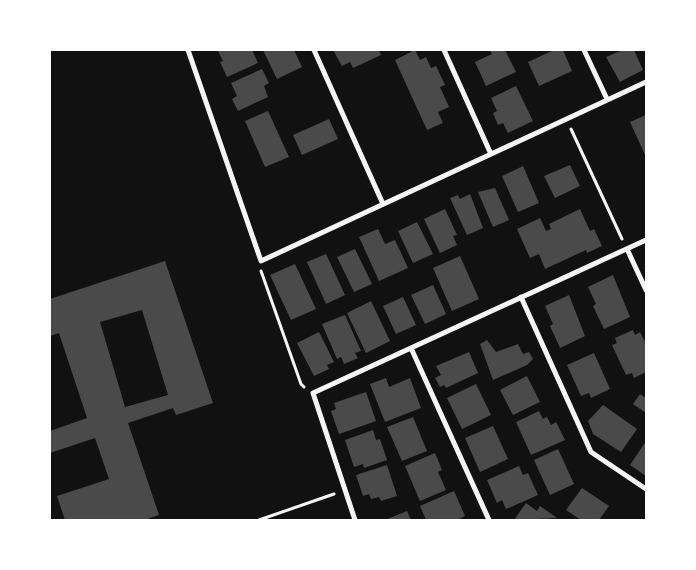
<svg xmlns="http://www.w3.org/2000/svg" width="696" height="570" viewBox="0 0 696 570" font-family="Lato,sans-serif">
<style>
.building{fill:#4a4a4a;fill-rule:evenodd}
.lines{fill:none;stroke-linecap:round;stroke-linejoin:round}
.path{stroke:#f5f5f5;stroke-width:3}
.minor{stroke:#f5f5f5;stroke-width:5}
</style>
<rect width="100%" height="100%" fill="#111"/>
<path class="building" d="M221,50H252L258,63L227,77L220,62L223,61L218,51Z
M263,50H294L302,67L277,79Z
M333,50H379L381,55L353,68L350,62L342,66Z
M415,50L420,60L426,57L431,68L436,66L445,85L440,87L449,107L438,112L443,123L427,130L395,60Z
M493,50H505L516,72L486,86L475,62L492,54L490,51Z
M554,50H563L572,71L539,86L528,62Z
M623,50H634L643,70L620,82L606,57Z
M262,69L269,83L264,86L268,97L238,111L232,99L237,96L231,83Z
M516,86L533,121L508,133L503,123L498,125L493,113L497,111L491,98Z
M268,111L289,157L265,167L245,121Z
M646,115V157L630,122Z
M329,119L338,139L302,155L293,135Z
M570,165L580,186L555,198L544,176Z
M523,166L539,203L518,212L502,176Z
M495,188L509,220L493,227L478,192Z
M470,194L483,228L467,235L450,198L458,195L460,199Z
M445,209L457,235L453,236L457,245L440,253L424,219Z
M580,209L590,231L594,229L602,246L587,253L586,250L545,269L539,254L530,258L517,229L540,218L546,231L551,229L549,224Z
M417,222L433,254L413,263L398,231Z
M378,229L385,244L395,240L408,268L379,281L359,237Z
M355,249L372,284L354,292L337,257Z
M326,254L345,295L326,304L307,262Z
M460,256L479,299L452,311L433,268Z
M165,261L213,403L176,415L173,408L128,423L159,515L144,520H65L57,496L109,479L95,438L50,453V431L87,418L59,333L50,336V299ZM142,310L168,395L125,407L100,322Z
M295,264L316,309L291,320L270,275Z
M613,275L630,317L604,329L593,306L596,304L588,287Z
M433,285L446,314L425,324L411,295Z
M569,295L585,336L560,348L550,326L553,324L545,306Z
M403,297L416,325L396,334L383,306Z
M371,301L390,341L366,353L347,313Z
M345,315L361,351L355,353L358,358L344,364L341,357L337,359L322,324Z
M633,330L635,335L640,332L646,344V372L634,378L632,373L626,375L612,345L617,343L615,338Z
M319,332L334,362L327,365L329,369L314,376L297,343Z
M487,340L496,352L518,344L523,354L529,352L533,359L527,365L493,380L480,344Z
M469,352L478,373L446,388L444,385L440,387L435,378L441,375L436,366Z
M594,353L610,389L591,398L589,393L581,396L567,365Z
M527,376L540,402L513,415L500,390Z
M386,378L389,387L410,378L421,408L385,422L370,384Z
M476,384L491,415L462,429L447,398Z
M366,392L376,421L339,434L331,411L336,409L334,403Z
M640,394L646,398V413L633,404Z
M603,405L637,429L621,452L593,434L588,421Z
M539,411L543,419L547,417L551,425L556,422L565,440L531,455L516,422Z
M413,417L427,451L402,461L387,427Z
M493,426L508,459L480,472L465,438Z
M373,430L376,440L380,439L387,460L364,468L363,464L354,467L345,440Z
M646,441V476L630,465Z
M558,449L574,484L550,495L534,460Z
M435,453L442,470L438,472L446,490L420,501L405,466Z
M387,465L397,496L381,501L379,497L371,499L369,494L363,496L356,475Z
M519,466L523,475L528,473L538,495L506,509L502,500L497,503L487,480Z
M582,488L609,506L599,520H581L566,510Z
M454,491L465,516L457,520H426L420,506Z
M526,503L537,511L540,506L557,518L514,520Z
M407,511L411,520H385Z"/>
<g class="lines">
<path class="path" d="M571,129L622,239
M261,271L301,384L304,387
M259,520L334,494"/>
<path class="minor" d="M188,50L261,261L646,82
M314,50L383,204
M444,50L490,152
M584,50L607,99
M627,249L646,290
M521,297L591,452L646,489
M411,348L489,520
M355,520L313,393L646,240"/>
</g>
<rect width="696" height="570" fill="none" stroke="#ffffff" stroke-width="102"/>
</svg>
